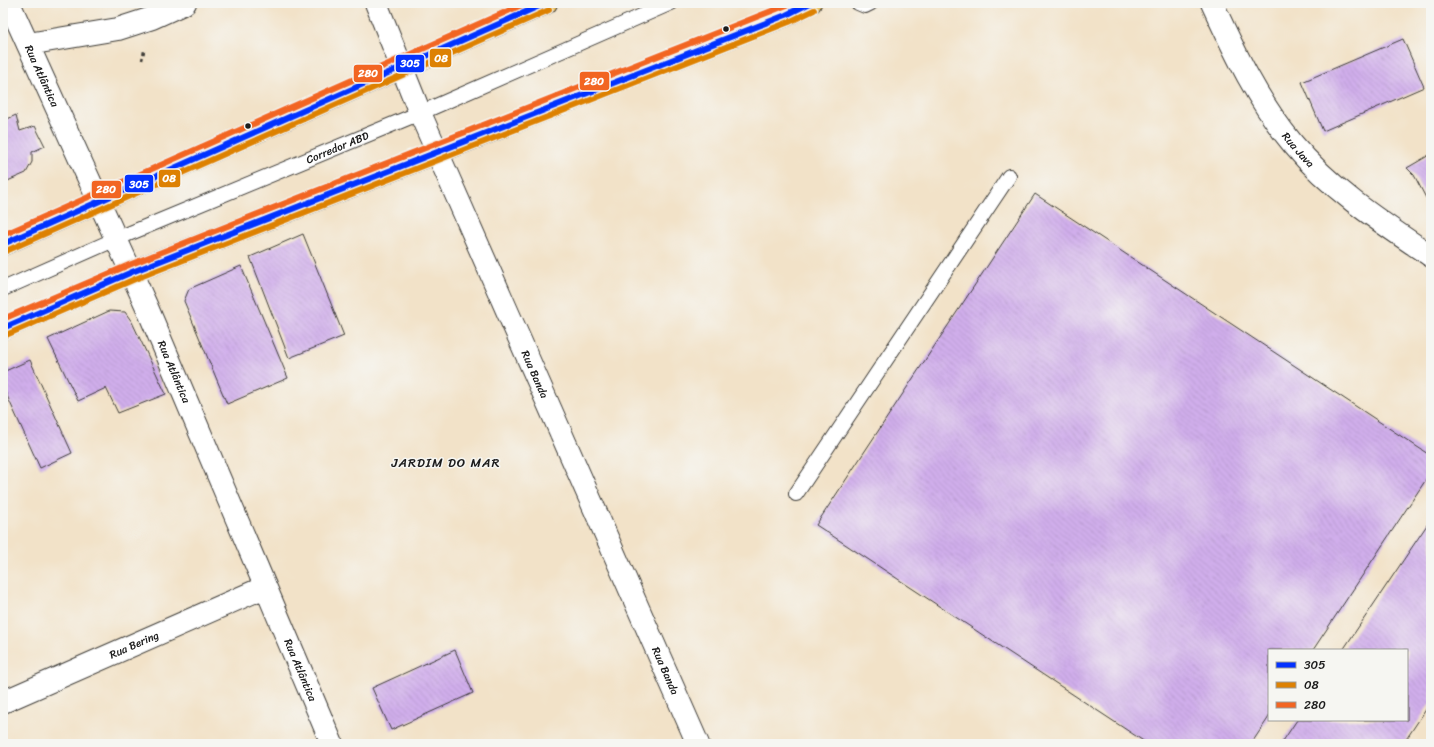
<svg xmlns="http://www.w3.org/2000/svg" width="1434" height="747" viewBox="0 0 1434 747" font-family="Sriracha,sans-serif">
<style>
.building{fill:url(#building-back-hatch)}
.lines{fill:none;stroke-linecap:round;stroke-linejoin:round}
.service-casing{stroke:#3c3a36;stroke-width:16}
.minor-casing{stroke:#3c3a36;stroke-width:24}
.primary-casing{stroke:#3c3a36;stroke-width:24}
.path{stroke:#3c3a36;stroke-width:2.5;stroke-dasharray:3 3;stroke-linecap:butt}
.service{stroke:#fff;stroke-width:14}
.minor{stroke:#fff;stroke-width:22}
.primary{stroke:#edc569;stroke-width:22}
.bus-1-casing{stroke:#f6f6f2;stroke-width:9}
.bus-2-casing{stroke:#f6f6f2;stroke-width:9}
.bus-3-casing{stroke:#f6f6f2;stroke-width:9}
.bus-1{stroke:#0432ff;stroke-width:6}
.bus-2{stroke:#dd8104;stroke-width:6}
.bus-3{stroke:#f26522;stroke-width:6}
.bus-dot{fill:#1c1c1c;stroke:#f6f6f2;stroke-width:1.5}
.labels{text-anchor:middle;stroke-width:3;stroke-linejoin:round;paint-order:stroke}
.street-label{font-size:11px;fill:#1c1c1c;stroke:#f6f6f2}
.quarter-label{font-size:13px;letter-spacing:1px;fill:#1c1c1c;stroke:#f6f6f2}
.line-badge{stroke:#f6f6f2;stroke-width:1.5}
.badge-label{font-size:11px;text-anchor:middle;font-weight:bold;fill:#fff}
</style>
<defs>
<pattern id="building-back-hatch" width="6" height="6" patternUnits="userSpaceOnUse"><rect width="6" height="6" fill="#d0aeeb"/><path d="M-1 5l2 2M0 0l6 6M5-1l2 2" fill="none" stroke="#b295c9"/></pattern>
</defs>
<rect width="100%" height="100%" fill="#f6f6f2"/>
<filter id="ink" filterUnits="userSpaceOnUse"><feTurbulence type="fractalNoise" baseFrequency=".025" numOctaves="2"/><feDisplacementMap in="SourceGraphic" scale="8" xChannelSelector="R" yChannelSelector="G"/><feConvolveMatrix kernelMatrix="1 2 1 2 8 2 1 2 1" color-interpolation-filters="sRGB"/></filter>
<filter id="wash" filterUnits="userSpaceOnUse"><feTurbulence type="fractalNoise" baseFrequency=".012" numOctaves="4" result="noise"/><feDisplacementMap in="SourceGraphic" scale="16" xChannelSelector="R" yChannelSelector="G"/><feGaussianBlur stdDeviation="0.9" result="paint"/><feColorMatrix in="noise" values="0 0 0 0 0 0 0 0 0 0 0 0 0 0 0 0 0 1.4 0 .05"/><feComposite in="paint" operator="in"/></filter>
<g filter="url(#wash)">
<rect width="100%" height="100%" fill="#f2e2c8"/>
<g id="blocks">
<path class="building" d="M1403,39L1424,87L1323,131L1302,82Z
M16,115L20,131L35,126L45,146L32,152V162L26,173L3,183V121Z
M1431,154V195L1426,198L1414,175L1407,168Z
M1035,194L1431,456V472L1313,650H1269V717L1251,744H1148L816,525Z
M303,234L344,336L289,358L250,257Z
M241,266L288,378L227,404L184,301L189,289Z
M109,311L125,312L132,322L166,394L118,413L106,388L78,401L48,339Z
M30,360L72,453L40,468L3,387V372Z
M1431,519V702L1403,744H1281L1297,720H1407V650H1343Z
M455,650L473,693L391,730L372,688Z"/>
</g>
</g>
<g filter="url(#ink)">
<use href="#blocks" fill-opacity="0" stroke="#3c3a36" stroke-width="1"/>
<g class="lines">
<defs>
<g id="service">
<path d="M858,3L865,6L871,3"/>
<path id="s1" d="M3,289L116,239L420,113L671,3"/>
<path d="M796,494L1009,176"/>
</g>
<g id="minor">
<path id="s2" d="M9,3L146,305L332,744"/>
<path id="s3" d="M376,3L420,113L698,744"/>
<path id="s4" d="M1212,3C1235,53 1258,102 1293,144C1331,190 1382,223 1431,256"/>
<path d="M28,44L118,29L152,18L185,3"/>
<path id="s5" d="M3,702L265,587"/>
</g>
<path id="primary" d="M3,244L546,3
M3,328L132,272L786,15L810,3"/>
</defs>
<use href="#service" class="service-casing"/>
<use href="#minor" class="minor-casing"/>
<use href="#primary" class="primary-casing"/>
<path class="path" d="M142,60L144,51"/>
<use href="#service" class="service"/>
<use href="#minor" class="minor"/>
<use href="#primary" class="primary"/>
<defs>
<path id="bus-1" d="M3,244L546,3
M3,328L132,272L786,15L810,3"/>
<path id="bus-2" d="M6,251L549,10
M6,335L135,279L789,22L814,10"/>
<path id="bus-3" d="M3,235L526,3
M3,319L129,265L792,3"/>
</defs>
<use href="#bus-1" class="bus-1-casing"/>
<use href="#bus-2" class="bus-2-casing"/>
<use href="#bus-3" class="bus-3-casing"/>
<use href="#bus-1" class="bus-1"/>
<use href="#bus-2" class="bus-2"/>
<use href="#bus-3" class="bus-3"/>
</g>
</g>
<g class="bus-dot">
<circle cx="726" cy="29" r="3.5"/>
<circle cx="248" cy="126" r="3.5"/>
</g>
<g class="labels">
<g class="street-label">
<text dy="4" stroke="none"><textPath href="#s2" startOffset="80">Rua Atlântica</textPath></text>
<text dy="4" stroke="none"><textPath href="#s1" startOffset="363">Corredor ABD</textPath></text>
<text dy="4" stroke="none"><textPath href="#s4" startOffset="171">Rua Java</textPath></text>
<text dy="4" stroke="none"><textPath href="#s2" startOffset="404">Rua Atlântica</textPath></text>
<text dy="4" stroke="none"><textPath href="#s3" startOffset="404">Rua Banda</textPath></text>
<text dy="4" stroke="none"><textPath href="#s5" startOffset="143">Rua Bering</textPath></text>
<text dy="4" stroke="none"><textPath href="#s2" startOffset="728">Rua Atlântica</textPath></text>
<text dy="4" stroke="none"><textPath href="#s3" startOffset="728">Rua Banda</textPath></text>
</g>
<g class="quarter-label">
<text x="446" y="467">JARDIM DO MAR</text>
</g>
</g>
<g class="line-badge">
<rect x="429" y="48" width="23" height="20" rx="4" fill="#dd8104"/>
<rect x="395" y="54" width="30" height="19" rx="4" fill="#0432ff"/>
<rect x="353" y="64" width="30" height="19" rx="4" fill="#f26522"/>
<rect x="579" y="71" width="31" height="20" rx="4" fill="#f26522"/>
<rect x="158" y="169" width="23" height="19" rx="4" fill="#dd8104"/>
<rect x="124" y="174" width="30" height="19" rx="4" fill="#0432ff"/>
<rect x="91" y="180" width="31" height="19" rx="4" fill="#f26522"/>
</g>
<g class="badge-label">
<text x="441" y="62">08</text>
<text x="410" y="67">305</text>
<text x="368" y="77">280</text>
<text x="594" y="85">280</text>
<text x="169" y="182">08</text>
<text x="139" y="188">305</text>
<text x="106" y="193">280</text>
</g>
<rect width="1434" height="747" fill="none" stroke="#f6f6f2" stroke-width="16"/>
<rect x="1268" y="649" width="140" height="72" fill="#f6f6f2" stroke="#9f9f9c"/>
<rect x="1276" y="662" width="20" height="6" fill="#0432ff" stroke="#9f9f9c"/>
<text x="1304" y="669" font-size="12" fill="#1c1c1c">305</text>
<rect x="1276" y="682" width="20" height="6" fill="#dd8104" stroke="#9f9f9c"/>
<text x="1304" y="689" font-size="12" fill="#1c1c1c">08</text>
<rect x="1276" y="702" width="20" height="6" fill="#f26522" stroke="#9f9f9c"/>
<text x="1304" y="709" font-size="12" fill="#1c1c1c">280</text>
</svg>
